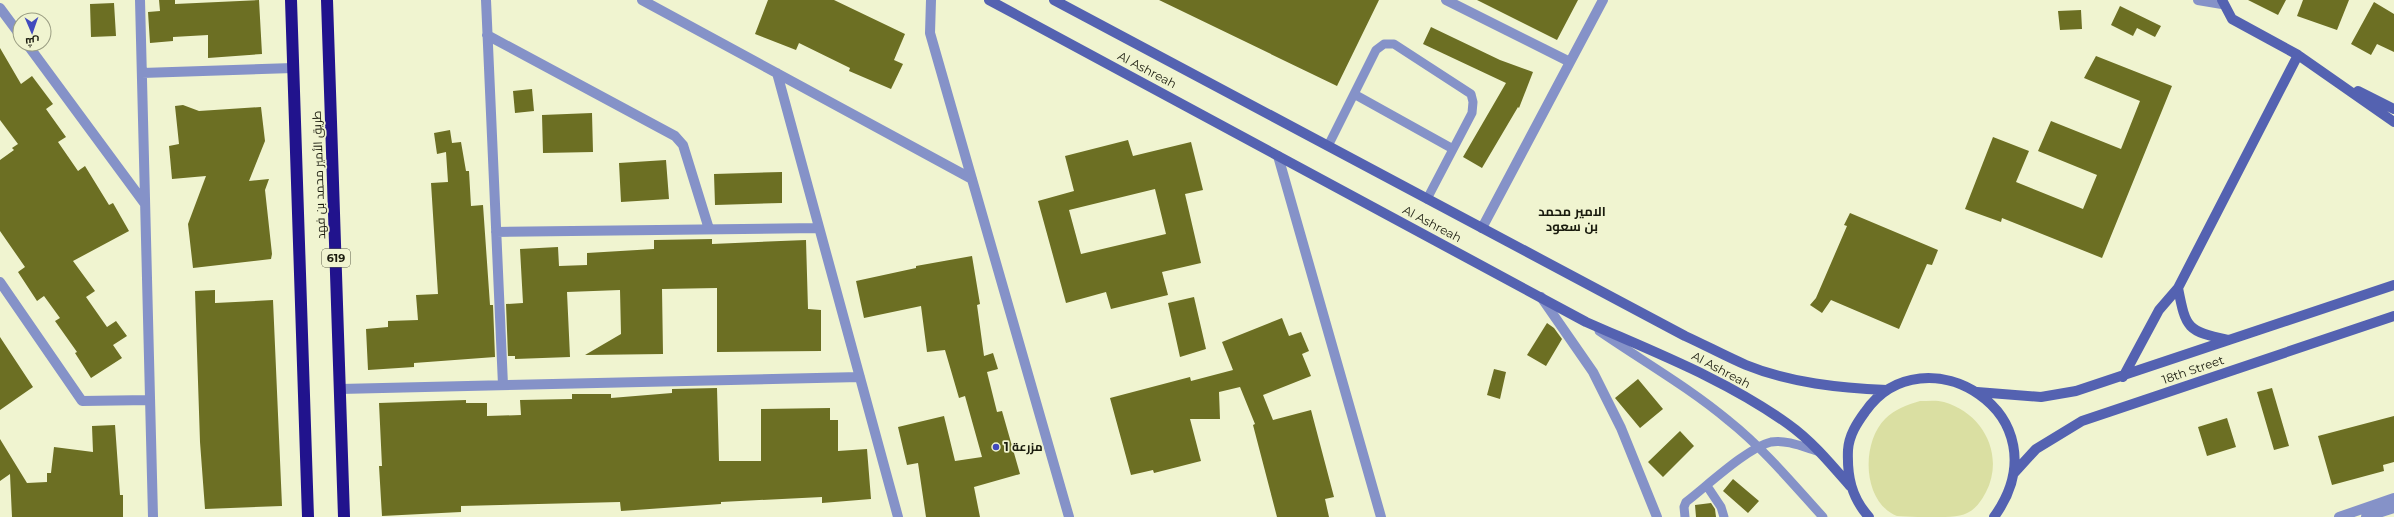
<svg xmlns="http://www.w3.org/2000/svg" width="2394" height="517" viewBox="0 0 2394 517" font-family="Montserrat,Cairo,sans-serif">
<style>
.green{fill:#dadfa2}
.building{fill:#6c6f23;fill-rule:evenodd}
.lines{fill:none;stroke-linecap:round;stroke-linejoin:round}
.lane{stroke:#8592c8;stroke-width:9}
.street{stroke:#8592c8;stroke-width:10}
.secondary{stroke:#5462b1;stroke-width:10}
.highway{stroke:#21138d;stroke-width:12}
.poi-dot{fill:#414abe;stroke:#f0f4d0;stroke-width:1.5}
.labels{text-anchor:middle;stroke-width:3.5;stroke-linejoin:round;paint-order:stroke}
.shield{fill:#f0f4d0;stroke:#5a5c48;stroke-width:1}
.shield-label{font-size:11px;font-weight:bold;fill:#1a1b0e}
.street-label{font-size:12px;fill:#1a1b0e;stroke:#f0f4d0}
.poi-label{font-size:12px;font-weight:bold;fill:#1a1b0e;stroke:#f0f4d0;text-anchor:start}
.neighbourhood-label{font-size:13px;font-weight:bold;fill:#1a1b0e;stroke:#f0f4d0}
</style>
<rect width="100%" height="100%" fill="#f0f4d0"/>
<path class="green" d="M1920,401C1928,401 1937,400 1944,402C1983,413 2005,455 1986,492C1974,515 1963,517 1939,517C1927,517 1908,517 1897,516C1862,502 1861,443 1885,419C1895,409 1907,405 1920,401Z"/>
<path class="building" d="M159,0H175V4L259,0L262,54L208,58V35L173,37V41L150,43L148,12L160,11Z
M768,0H834L905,34L894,60L903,64L891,89L849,71L850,68L799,43L796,50L755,34Z
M1159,0H1379L1337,86Z
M1477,0H1578L1557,40Z
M2248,0H2286L2278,15Z
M2303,0H2349L2337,30L2297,16Z
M2374,2L2394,14V52L2377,44L2371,55L2351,44Z
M114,3L116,36L91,37L90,4Z
M2120,6L2161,26L2155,37L2137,28L2133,36L2111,25Z
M2081,10L2082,29L2060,30L2058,11Z
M1431,27L1500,60L1533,72L1519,108L1518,107L1482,168L1463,157L1506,83L1423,44Z
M0,48L21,84L32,76L53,104L46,109L66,137L58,142L78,171L85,166L109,205L113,203L129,231L73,261L95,291L86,297L107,327L116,321L127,336L113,345L122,358L91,378L75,353L77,352L55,321L60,318L44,296L37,301L18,272L25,267L0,231V160L14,150L12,148L18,144L0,120Z
M2096,56L2172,86L2102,258L2002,218L2001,222L1965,209L1993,137L2029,151L2016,182L2083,209L2097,175L2038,151L2051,121L2121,149L2140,101L2084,78Z
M532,89L534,111L515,113L513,91Z
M183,105L199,111L261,107L265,141L249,181L269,179L265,190L272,254L271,259L193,268L188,224L206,176L172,179L169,146L179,144L175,106Z
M592,113L593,152L543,153L542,115Z
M450,130L452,143L461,142L466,171H469L471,206L483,205L490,305H493L495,357L414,363V367L368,370L366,329L388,327V321L418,320L416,295L438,294L431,183L448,182L446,152L437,154L434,133Z
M1128,140L1133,156L1191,142L1203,190L1185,194L1201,263L1162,272L1168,295L1111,309L1106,292L1066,303L1038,201L1074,191L1065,156ZM1155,189L1166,234L1081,254L1069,210Z
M666,160L669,199L621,202L619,163Z
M782,172V203L715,205L714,174Z
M1850,213L1938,250L1932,265L1927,264L1899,329L1831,300L1822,313L1810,305L1816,298L1847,226L1844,225Z
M712,239V244L806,240L808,309L821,310V351L717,352V288L662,289L663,354L585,355L621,334L620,290L567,292L570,357L515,359V356H508L506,304L523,303L520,249L558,247L559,266L587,265V253L654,249V240Z
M972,256L980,304L977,305L984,356L993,353L998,369L987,372L997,412L1002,411L1020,474L974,487L980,517H926L918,463L907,465L898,427L944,416L955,461L982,457L965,396L959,398L945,350L927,352L921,306L864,318L856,281L916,268V266Z
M215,290V303L273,300L282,506L205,509L200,442L195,291Z
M1194,297L1206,349L1180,357L1168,303Z
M1282,318L1289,336L1301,332L1309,351L1302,354L1311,376L1263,395L1273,420L1311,410L1334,497L1325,499L1329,517H1277L1253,425L1255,424L1240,387L1219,392L1220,419H1190L1201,461L1154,473L1153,470L1131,475L1110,398L1190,377L1191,381L1233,370L1222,342Z
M1547,323L1554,328L1562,339L1546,366L1527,355Z
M0,337L33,387L0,410Z
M1494,369L1506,372L1500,399L1487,395Z
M1638,379L1663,409L1640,428L1615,398Z
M717,388L719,461H761V409L830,408V420H838V451L867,449L871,499L822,503V497L721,502V504L621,511L620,502L461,506V512L382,516L379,466H382L379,403L466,400V403H487V416L521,415L520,400L572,399V394H611V398L672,393V389Z
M2272,388L2289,446L2274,450L2257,392Z
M2394,416V462L2383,465L2384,471L2332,485L2318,436Z
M2227,418L2236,447L2207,456L2198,427Z
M115,425L120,495H123V517H12L10,474L0,481V439L27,483L47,482V473H51L54,447L93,452L92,426Z
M1680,431L1694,446L1663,477L1648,462Z
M1733,479L1759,501L1748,513L1723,491Z
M1711,503L1715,509L1716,517H1696L1695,505Z"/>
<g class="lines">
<path class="lane" d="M1354,94L1453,149
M1328,146L1376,50L1384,44H1394L1471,94L1473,102L1472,113L1427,199
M1599,331C1641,360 1690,388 1729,421C1764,449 1793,484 1823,517
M1707,486L1721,507L1724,517
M1685,517L1684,507L1686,502C1707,486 1747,448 1771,442C1786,439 1806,448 1820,452"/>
<path class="street" d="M140,0L153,517
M486,0L503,385
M642,0L972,179
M931,0L930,33L1069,517
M1446,0L1570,62
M2198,0L2222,4
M0,8L20,35
M487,35L675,136L683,145L709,229
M27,44L145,204
M142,73L293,68
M777,73L898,517
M1278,156L1381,517
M1482,228L1603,0
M496,232L819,228
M0,282L82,401L150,400
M1541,297L1593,372L1621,428L1657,517
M340,389L860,377
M2339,517L2394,498
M2366,517L2394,508"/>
<path class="secondary" d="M989,0L1586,322C1654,352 1727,380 1788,424C1812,441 1831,464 1850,486
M1054,0L1685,336C1705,345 1725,356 1746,365C1790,383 1840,388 1887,390
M2222,0L2232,19L2298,55L2394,122
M2358,91L2394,109
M2178,288C2186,329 2187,331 2228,340
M2123,377L2159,310L2178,288L2298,55
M1977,392L2041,397L2076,391L2394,285
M2014,473L2036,449L2082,421L2394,316
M1869,517C1851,497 1847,476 1848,450C1849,435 1857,423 1865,412C1923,328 2068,414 1994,517"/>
<path class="highway" d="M291,0L308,517
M327,0L344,517"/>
</g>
<circle class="poi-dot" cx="996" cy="447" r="4"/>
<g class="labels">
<rect class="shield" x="322" y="249" width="28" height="18" rx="3"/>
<g class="shield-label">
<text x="336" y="262">619</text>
</g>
<g class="street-label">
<text transform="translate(1147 70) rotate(28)" y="4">Al Ashreah</text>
<text transform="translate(319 175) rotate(-92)" y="4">طريق الأمير محمد بن فهد</text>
<text transform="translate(1432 224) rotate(28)" y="4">Al Ashreah</text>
<text transform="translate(1721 370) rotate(28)" y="4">Al Ashreah</text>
<text transform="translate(2193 370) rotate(-19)" y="4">18th Street</text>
</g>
<g class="poi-label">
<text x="1004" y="451">مزرعة 1</text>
</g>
<g class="neighbourhood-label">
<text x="1572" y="216">الامير محمد<tspan x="1572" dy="15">بن سعود</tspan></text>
</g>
</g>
<g transform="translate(32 32) rotate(178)"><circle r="19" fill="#f0f4d0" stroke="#9a9d82"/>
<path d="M0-3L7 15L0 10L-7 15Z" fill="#414abe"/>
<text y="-6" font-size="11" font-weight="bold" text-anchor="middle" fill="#1a1b0e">ش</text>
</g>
</svg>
